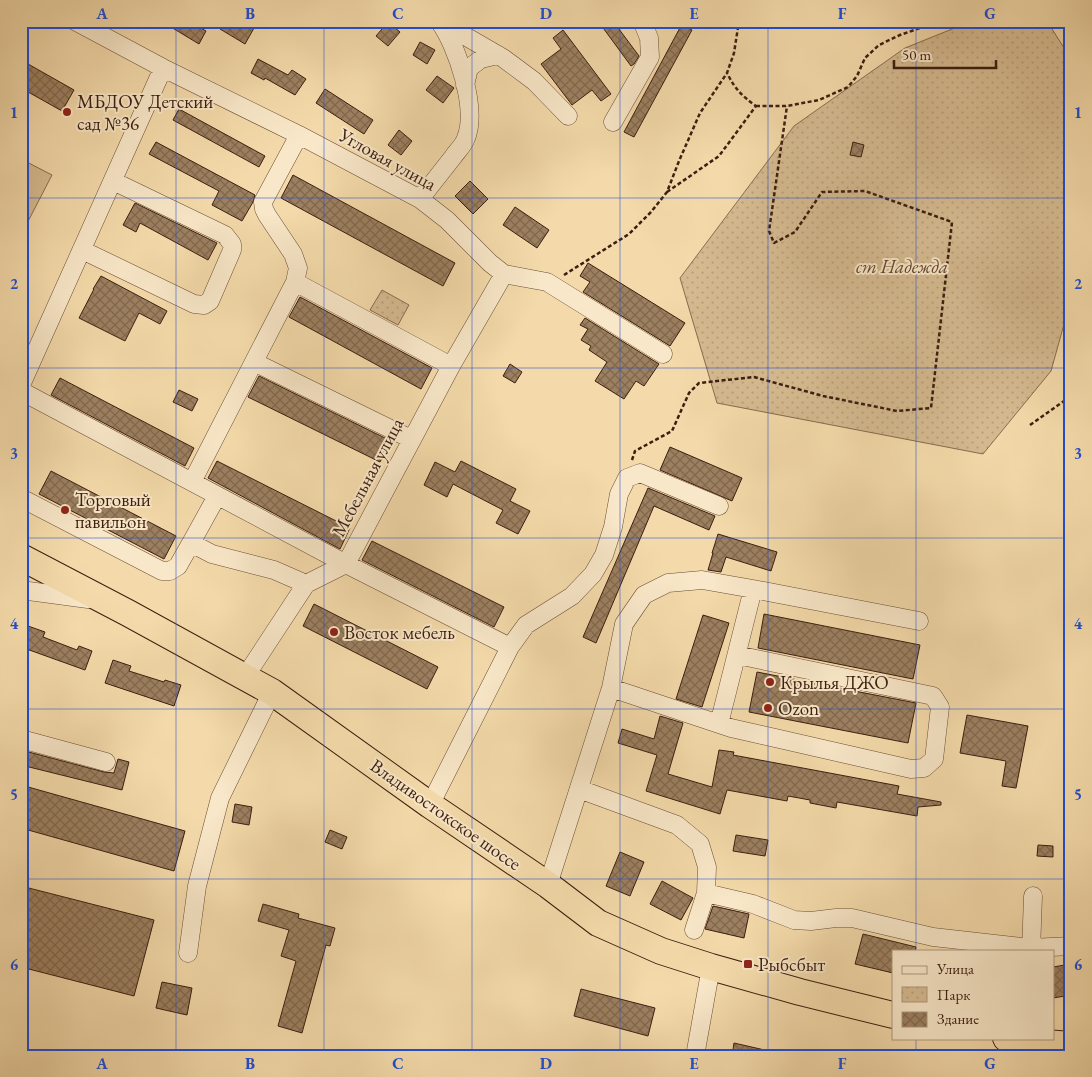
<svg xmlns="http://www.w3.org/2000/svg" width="1092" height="1077" viewBox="0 0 1092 1077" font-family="'EB Garamond',serif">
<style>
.grass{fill:#d5ba90;stroke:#886c50}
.park{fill:url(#park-dots);stroke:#886c50}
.building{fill:url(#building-cross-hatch);stroke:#3c1e10}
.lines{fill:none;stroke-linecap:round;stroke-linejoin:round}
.minor-casing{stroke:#6a4d36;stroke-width:19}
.highway-casing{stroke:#3c1e10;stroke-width:28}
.path{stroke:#3c1e10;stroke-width:2.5;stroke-dasharray:4 2.5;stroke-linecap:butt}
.minor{stroke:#f8e7c8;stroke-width:18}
.highway{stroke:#f4daaa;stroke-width:26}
.grid{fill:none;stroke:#1d4ed8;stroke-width:1;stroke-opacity:0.55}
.poi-dot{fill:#8f2418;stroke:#f8e7c8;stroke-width:2}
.labels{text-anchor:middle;stroke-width:4;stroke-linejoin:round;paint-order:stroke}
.poi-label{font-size:19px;fill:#3c1e10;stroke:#f8e7c8;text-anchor:start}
.street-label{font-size:19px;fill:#3c1e10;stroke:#f8e7c8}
.park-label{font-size:19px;font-style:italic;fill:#624530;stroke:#f8e7c8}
.neatline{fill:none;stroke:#1d4ed8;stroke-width:2}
.grid-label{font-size:16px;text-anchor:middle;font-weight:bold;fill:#1d4ed8}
</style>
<defs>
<pattern id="park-dots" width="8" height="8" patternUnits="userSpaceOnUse" patternTransform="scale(1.25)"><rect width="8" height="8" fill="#d5ba90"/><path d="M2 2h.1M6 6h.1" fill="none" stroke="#b89f7b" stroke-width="1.8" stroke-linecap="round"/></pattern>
<pattern id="building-cross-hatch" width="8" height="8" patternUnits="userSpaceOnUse" patternTransform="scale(1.25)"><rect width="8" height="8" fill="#9c8060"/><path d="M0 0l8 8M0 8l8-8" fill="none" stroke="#80684e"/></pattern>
</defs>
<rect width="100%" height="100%" fill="#f4daaa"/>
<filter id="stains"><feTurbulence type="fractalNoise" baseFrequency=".004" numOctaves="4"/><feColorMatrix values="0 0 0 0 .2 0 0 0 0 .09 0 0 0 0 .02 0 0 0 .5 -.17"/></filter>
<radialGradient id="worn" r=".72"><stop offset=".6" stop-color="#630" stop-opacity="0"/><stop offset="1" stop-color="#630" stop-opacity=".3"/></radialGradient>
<path class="grass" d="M21,159L52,175L21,235Z"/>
<path class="park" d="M972,21H1047L1071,59V299L1051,371L983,454L717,403L680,278L794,126L905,48Z
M382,290L409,305L398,325L370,310Z"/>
<path class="building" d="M161,21H189L206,31L199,44Z
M225,21H258L245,44L220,29Z
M598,21H613L639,56L634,64L631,66Z
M388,22L400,32L388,46L376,36Z
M682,24L692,30L634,137L624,132Z
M563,30L611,94L601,101L592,90L572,105L541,64L561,49L553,38Z
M420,42L435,50L427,64L413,55Z
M258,59L288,75L292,70L306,79L295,95L265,78L264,80L251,73Z
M21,60L74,90L62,111L21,88Z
M437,76L454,88L443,103L426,90Z
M325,89L373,120L364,134L316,103Z
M179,109L265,156L259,167L173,120Z
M399,130L412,141L401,155L388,145Z
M156,142L255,195L253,202L242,221L212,205L219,191L149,154Z
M853,142L864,145L861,157L850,155Z
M293,175L455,263L443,286L281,198Z
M470,181L488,199L473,214L455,196Z
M135,203L217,243L208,260L140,223L136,232L123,225Z
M515,207L549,230L537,248L503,225Z
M588,263L685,323L670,346L583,292L590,282L580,276Z
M101,276L167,311L160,324L139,313L125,341L79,318L94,289H93Z
M300,297L432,368L421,389L289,317Z
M585,318L659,364L644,386L636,381L624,399L595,381L607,362L589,350L591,346L581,340L588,329L580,325Z
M510,364L522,372L515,383L503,376Z
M259,376L391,441L380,462L248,397Z
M60,378L194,448L185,466L51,395Z
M179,390L198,399L192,411L173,402Z
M670,447L742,478L732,501L660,470Z
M217,461L350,528L340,549L208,478Z
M461,461L516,489L510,501L530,511L518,534L496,523L503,510L453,484L447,497L424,485L435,462L455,472Z
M51,471L176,536L164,559L39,494Z
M648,488L715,516L709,530L654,506L596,643L583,637Z
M718,534L777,552L771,571L726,557L721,572L708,570L713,553H712Z
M372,541L504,607L494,627L362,560Z
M314,604L438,667L427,689L303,626Z
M764,614L920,645L913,679L758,648Z
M703,615L729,623L702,707L676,699Z
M28,626L45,632L43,637L77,650L79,646L92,651L85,670L21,647Z
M113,660L131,666L129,671L164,682L165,680L181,685L174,706L105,683Z
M757,672L916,703L908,743L749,712Z
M967,715L1028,726L1016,788L1002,786L1006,761L960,753Z
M660,716L683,723L668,774L712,787L719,750L734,752L733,755L899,786L897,794L941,802V805L918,807L917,816L837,802L836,808L810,803V800L788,796L787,801L727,790L720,814L646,791L657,755L618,743L622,729L654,739Z
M21,750L104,772L114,773L118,759L129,762L122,790L21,765Z
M21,785L185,831L174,871L21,828Z
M235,804L252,807L249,825L232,822Z
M330,830L347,837L342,849L325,842Z
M736,835L768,840L765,856L733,851Z
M1038,845L1053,846V857L1037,856Z
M620,852L644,862L630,896L606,886Z
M662,881L693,898L681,920L650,904Z
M21,886L154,920L134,996L21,967Z
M263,904L299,914L298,918L335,928L330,946L326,945L302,1033L278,1026L296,961L281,956L289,930L258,921Z
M713,906L749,914L744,938L705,929Z
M863,934L916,947L915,951H893V973L855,964Z
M1071,964V995L1053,998V967Z
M162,982L192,988L187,1015L156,1008Z
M581,989L655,1008L648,1036L574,1016Z
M734,1043L769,1051L768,1056H732Z"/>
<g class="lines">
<defs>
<path id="minor" d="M75,21L163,68L299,135L420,199L447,220L490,263L504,274L547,282L663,354
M441,22L503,58L534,81L568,116
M465,85L469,68L481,59L498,55
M613,122L650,57L649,38L642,21
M420,199C431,185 442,171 453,157C457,151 464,145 466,138C478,109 457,45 439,21
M82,250L194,304L204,305L210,301L232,250V244L225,235L113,181
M295,282L451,366
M254,362L411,439
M21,385L163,68
M21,391L346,564L510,647
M192,482L295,282L298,268L293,254L267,215L264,209L263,202L299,135
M21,498L162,571H170L178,566L191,543L212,554L274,570L306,584
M191,543L217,496
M21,590L88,599
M245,677L306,584L346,564L451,366L504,274
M611,688L731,728L911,769L924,768L934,759L940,707L933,696L737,655
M719,724L753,589
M21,739L106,762
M579,789L677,825L700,844L707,867L706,893L694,930
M430,805L510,647L526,625L572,596L593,574L604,555L613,527L619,494L627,478L640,473L719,506
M548,885L611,688L624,624L644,595L668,583L702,580L753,589L919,621
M706,893L753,904L794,920L811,921L836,918H852L933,937L1031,948L1071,946
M1031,951L1033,896
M188,953L197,886L220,798L272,692
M695,1056L711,967"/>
<path id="highway" d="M21,557L128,613L272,692L430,805L548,885L598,923L661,951L711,967L800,992L893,1015
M1006,1038L1032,1042L1071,1045"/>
</defs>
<use href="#minor" class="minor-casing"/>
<use href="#highway" class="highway-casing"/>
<path class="path" d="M888,21L890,23L914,21L930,26
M756,106H787L819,100L848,87L857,76L865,58L879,45L900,35L940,21
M667,192L719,156L756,106C742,96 735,89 727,73
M564,275L629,234L651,212L667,192L679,161L700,113L727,73L734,53L739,21
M1030,425L1071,396
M632,460L635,451L672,431L689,393L699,383L754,377L823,396L897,411L931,408L952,222L865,191L822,192L795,232L774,243L769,231L787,106"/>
<use href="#minor" class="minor"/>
<use href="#highway" class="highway"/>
</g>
<path class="grid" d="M176,21V1056M324,21V1056M472,21V1056M620,21V1056M768,21V1056M916,21V951M21,198H1071M21,368H1071M21,538H1071M21,709H1071M21,879H1071M916,1038V1056"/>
<g class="poi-dot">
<circle cx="67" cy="112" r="5"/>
<circle cx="65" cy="510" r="5"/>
<circle cx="334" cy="632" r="5"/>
<circle cx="770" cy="682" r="5"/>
<circle cx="768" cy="708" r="5"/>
<rect x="743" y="959" width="10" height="10" rx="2.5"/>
</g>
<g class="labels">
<g class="poi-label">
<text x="77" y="108">МБДОУ Детский<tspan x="77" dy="22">сад №36</tspan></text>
<text x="75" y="506">Торговый<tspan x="75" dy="22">павильон</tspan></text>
<text x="344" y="639">Восток мебель</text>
<text x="780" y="689">Крылья ДЖО</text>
<text x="778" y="715">Ozon</text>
<text x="758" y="971">Рыбсбыт</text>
</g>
<g class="street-label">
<text transform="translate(388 159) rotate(29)" y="7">Угловая улица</text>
<text transform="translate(367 477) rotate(-62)" y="7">Мебельная улица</text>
<text transform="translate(446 814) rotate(35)" y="7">Владивостокское шоссе</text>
</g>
<g class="park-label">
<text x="902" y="273">ст Надежда</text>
</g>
</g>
<rect width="1092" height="1077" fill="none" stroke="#f4daaa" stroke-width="55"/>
<rect x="892" y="950" width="162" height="90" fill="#f8e7c8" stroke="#ad977e"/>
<rect x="902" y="966" width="25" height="8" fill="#f8e7c8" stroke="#ad977e"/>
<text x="937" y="974" font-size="15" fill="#3c1e10">Улица</text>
<rect x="902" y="987" width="25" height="15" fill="url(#park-dots)" stroke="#ad977e"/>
<text x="937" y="1000" font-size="15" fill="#3c1e10">Парк</text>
<rect x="902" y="1012" width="25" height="15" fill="url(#building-cross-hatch)" stroke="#ad977e"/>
<text x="937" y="1024" font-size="15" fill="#3c1e10">Здание</text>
<path d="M894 60v8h102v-8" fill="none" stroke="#3c1e10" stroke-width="2.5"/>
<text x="902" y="60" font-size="15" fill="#3c1e10" stroke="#f8e7c8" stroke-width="4" paint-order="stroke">50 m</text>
<rect x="28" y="28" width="1036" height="1022" class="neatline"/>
<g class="grid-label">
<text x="102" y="19">A</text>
<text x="250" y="19">B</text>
<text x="398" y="19">C</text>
<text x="546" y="19">D</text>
<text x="694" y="19">E</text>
<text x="842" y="19">F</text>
<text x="990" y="19">G</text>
<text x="14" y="118">1</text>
<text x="1078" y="118">1</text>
<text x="14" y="289">2</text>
<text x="1078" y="289">2</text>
<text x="14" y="459">3</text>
<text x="1078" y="459">3</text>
<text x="14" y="629">4</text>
<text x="1078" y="629">4</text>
<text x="14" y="800">5</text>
<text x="1078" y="800">5</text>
<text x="14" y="970">6</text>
<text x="1078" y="970">6</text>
<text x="102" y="1069">A</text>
<text x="250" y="1069">B</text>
<text x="398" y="1069">C</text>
<text x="546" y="1069">D</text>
<text x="694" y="1069">E</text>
<text x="842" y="1069">F</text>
<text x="990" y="1069">G</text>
</g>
<rect width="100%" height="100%" filter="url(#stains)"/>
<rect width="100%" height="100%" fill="url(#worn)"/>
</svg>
